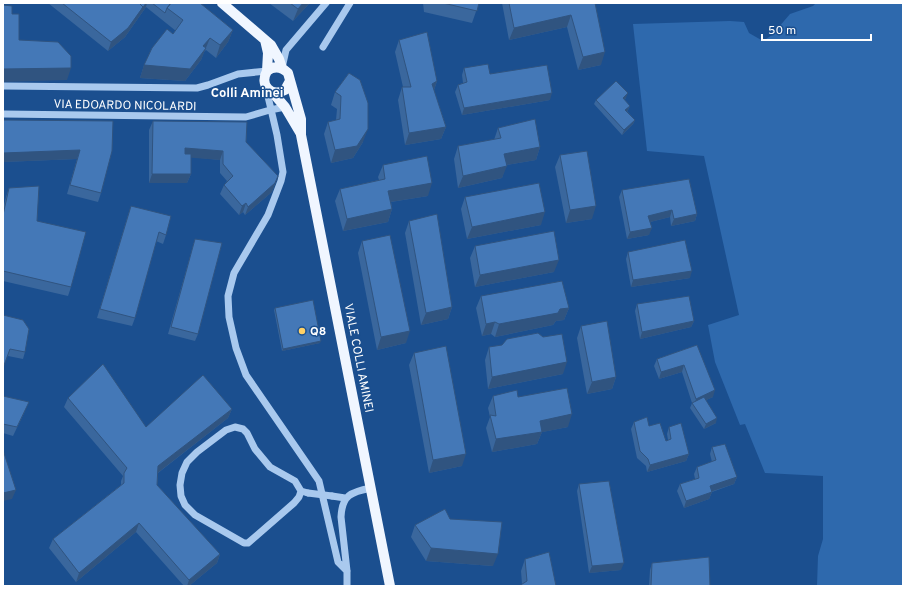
<svg xmlns="http://www.w3.org/2000/svg" width="906" height="589" viewBox="0 0 906 589" font-family="Overpass,sans-serif">
<style>
.green{fill:#2e69ad}
.lines{fill:none;stroke-linecap:round;stroke-linejoin:round}
.minor{stroke:#a9c9ee;stroke-width:7}
.major{stroke:#f0f6ff;stroke-width:10}
.minor-bridge{stroke:#a9c9ee;stroke-width:7}
.wall{fill:#3a679d}
.shaded-wall{fill:#305480}
.building{fill:#4478b7;stroke:#305480}
.poi-dot{fill:#ffd166;stroke:#1b4f8f;stroke-width:1.5}
.labels{text-anchor:middle;stroke-width:3;stroke-linejoin:round;paint-order:stroke}
.street-label{font-size:12px;fill:#fff;stroke:#1b4f8f}
.poi-label{font-size:12px;font-weight:bold;fill:#fff;stroke:#1b4f8f;text-anchor:start}
.neighbourhood-label{font-size:13px;font-weight:bold;fill:#fff;stroke:#1b4f8f}
</style>
<rect width="100%" height="100%" fill="#1b4f8f"/>
<path class="green" d="M816,3H903V586H817L818,556L823,539V476L765,473L745,424L740,425L715,362L708,325L739,315L704,156L647,151L633,24L730,21L744,22L749,33L763,41L772,35L790,14L813,6Z"/>
<g class="lines">
<path class="minor" d="M323,47L350,3
M282,68L286,50L326,3
M3,86L197,88L208,85L238,74L267,71
M266,88L277,135L283,172L281,181L268,215L234,273L228,296L229,317L236,348L246,375L319,481L338,562L347,571
M3,114L246,117L270,110L285,107
M301,491L299,497L294,503L248,543H244L195,515L185,505L181,496L180,485L182,473L187,462L197,452L226,430L235,427L243,429L247,433L255,449L270,467L295,481L301,491L308,493
M332,496L345,498
M347,586V571L341,517C342,495 351,492 371,488"/>
<path class="major" d="M222,3L271,45L279,59L282,68
M265,40L268,53L267,71
M290,81L285,90C271,98 259,85 267,71C275,65 282,67 288,73L301,119V135L390,586
M273,93L285,107L301,134"/>
<path class="minor-bridge" d="M308,493L332,496"/>
</g>
<path class="wall" d="M48,3H200L233,30L228,42L216,58L206,50L204,52L201,60L185,81L140,78L144,65L173,34L176,31L146,7L125,37L108,51Z
M269,3H310L293,21Z
M423,3H479L472,23L424,12Z
M502,3H595L601,65L578,70L567,27L509,40Z
M399,40L437,81L434,90L446,127L441,139L405,145L398,100L402,87H403L395,52Z
M464,68L490,74L550,100L462,115L455,92L458,85L463,83L462,75Z
M349,73L363,142L353,158L331,163L324,134L328,122L336,120L337,109L331,105L335,92Z
M626,98L624,100L630,106L628,110L627,111L635,120L633,124L622,135L594,104L596,100Z
M113,121L101,193L98,202L67,194L77,159L3,162Z
M153,121L246,142L278,176L272,192L245,215L243,212L239,215L220,194L224,185L227,181L220,173V160L191,157V174L187,183H149V130Z
M498,128L540,147L536,160L506,165L502,178L458,188L454,159L458,146L494,140Z
M560,155L592,219L566,223L555,167Z
M383,165L428,196L391,202L392,209L388,222L343,231L335,201L340,189L379,180L378,177Z
M9,188L37,221L71,287L68,296L3,281V209L6,197Z
M622,190L697,214L695,221L671,226L670,217L650,222L649,235L627,239L619,197Z
M465,197L541,225L467,239L461,209Z
M131,206L166,235L163,244L156,241L135,318L132,326L97,318L128,215Z
M409,221L452,307L448,319L421,325L405,233Z
M195,239L198,334L195,341L168,334L193,246Z
M362,241L406,343L377,350L358,253Z
M475,246L554,272L475,287L470,258Z
M628,252L690,278L631,287L626,259Z
M481,296L569,308L564,320L556,321L553,325L495,337L491,334L482,336L476,308Z
M637,304L694,321L691,327L640,339L635,311Z
M275,308L320,343L282,351L274,310Z
M3,315L25,352L23,359L8,356Z
M581,326L616,377L612,389L587,394L577,338Z
M697,345L713,397L706,400L716,423L704,429L690,408L692,403L682,372L659,379L654,366L657,359Z
M489,347L563,374L488,389L485,360Z
M414,353L462,466L429,473L409,365Z
M3,396L25,411L13,436L3,433Z
M493,396L518,397L568,427L542,432L537,444L492,452L486,428L490,417L488,408Z
M68,398L146,427L232,409L228,418L158,473L157,485L220,554L217,563L189,586H184L136,532L76,582L49,548L53,539L121,485V481L123,476L64,407Z
M634,422L649,426L666,441L668,440L667,434L669,427L689,454L686,461L647,472L646,466L637,458L631,429Z
M712,447L737,477L734,484L712,492L709,499L684,508L677,491L680,484L695,479L694,474L697,467L712,462L710,454Z
M579,484L621,570L589,573L577,491Z
M450,519L493,566L426,561L411,537L415,525Z
M525,559L556,586L522,584L521,571Z
M652,563L710,586H649L650,570Z"/>
<path class="shaded-wall" d="M146,3H147L146,7L125,37L108,51L111,42Z
M303,3H310L293,21L298,9Z
M571,15L567,27L509,40L514,28Z
M233,30L228,42L216,58L220,45Z
M210,38L201,60L185,81L140,78L144,65L203,46Z
M605,52L601,65L578,70L583,57Z
M71,68L67,80L3,82V69Z
M437,81L433,93L432,84Z
M552,93L550,100L462,115L464,108Z
M628,93L626,98L621,103L623,98Z
M630,106L628,110L624,114L625,110Z
M635,120L633,124L622,135L624,130Z
M446,127L441,139L405,145L409,133Z
M368,129L363,142L353,158L331,163L335,150Z
M540,147L536,160L500,166L504,154Z
M185,148L223,151L220,160L182,157Z
M80,150L77,159L3,162V153Z
M507,166L502,178L458,188L463,176Z
M152,174H191L187,183H149Z
M278,176L272,192L245,215L248,207Z
M432,183L428,196L384,203L388,191Z
M246,203L243,212L239,215L242,206Z
M596,206L592,219L566,223L570,210Z
M392,209L388,222L343,231L347,219Z
M672,210L670,217L646,223L648,216Z
M545,212L541,225L467,239L472,227Z
M697,214L695,221L671,226L674,219Z
M652,228L649,235L627,239L630,232Z
M559,260L554,272L475,287L480,275Z
M692,271L690,278L631,287L633,280Z
M452,307L448,319L421,325L426,313Z
M569,308L564,320L556,321L553,325L495,337L499,324L560,309Z
M694,321L691,327L640,339L642,332Z
M495,322L491,334L482,336L486,324Z
M410,331L406,343L377,350L381,337Z
M321,341L320,343L282,351L283,349Z
M567,362L563,374L488,389L492,377Z
M684,365L682,372L659,379L661,372Z
M616,377L612,389L587,394L592,382Z
M715,390L713,397L694,406L696,399Z
M232,409L228,418L155,475L158,466Z
M572,414L568,427L538,433L542,432L537,444L492,452L496,439L540,421Z
M717,418L716,423L704,429L706,424Z
M466,454L462,466L429,473L433,460Z
M689,454L686,461L647,472L650,465Z
M737,477L734,484L707,493L710,486Z
M16,490L12,499L3,501V493Z
M712,492L709,499L684,508L686,501Z
M139,523L136,532L76,582L79,573Z
M431,548L498,554L493,566L426,561Z
M220,554L217,563L189,586H187L189,580Z
M624,563L621,570L589,573L592,566Z"/>
<path class="building" d="M62,3H139L143,7L128,28L111,42Z
M139,3H146L142,9L143,7Z
M152,3H171L167,8L165,13Z
M171,3H200L233,30L220,45L210,38L203,46L206,48L190,69L144,65L152,48L167,29L173,34L183,20L167,8Z
M290,3H303L298,9Z
M443,3H479L477,11Z
M509,3H595L605,52L583,57L571,15L514,28Z
M3,5L12,6V14H19V40L58,42L71,56V68L3,69Z
M427,32L437,81L432,84L446,127L409,133L402,87H411L399,40Z
M488,64L490,74L547,65L552,93L464,108L458,85L467,82L464,68Z
M349,73L360,80L368,103V129L357,146L335,150L328,122L340,119L341,96L335,92Z
M616,81L628,93L623,98L630,106L625,110L635,120L624,130L596,100Z
M535,119L540,147L504,154L507,166L463,176L458,146L501,138L498,128Z
M3,120L113,121L112,151L101,193L70,185L80,150L3,153Z
M153,121L247,122L246,142L278,176L275,183L248,207L246,203L242,206L224,185L233,176L223,164V151L185,148V154H191V174H152Z
M587,151L596,206L570,210L560,155Z
M427,156L432,183L388,191L392,209L347,219L340,189L385,179L383,165Z
M689,179L697,214L674,219L672,210L648,216L652,228L630,232L622,190Z
M539,183L545,212L472,227L465,197Z
M39,186L37,221L86,232L71,287L3,271V215L9,188Z
M131,206L171,216L166,235L159,232L135,318L100,309Z
M437,214L452,307L426,313L409,221Z
M554,231L559,260L480,275L475,246Z
M390,235L410,331L381,337L362,241Z
M195,239L222,243L198,334L171,327Z
M685,240L692,271L633,280L628,252Z
M562,281L569,308L560,309L558,313L499,324L495,322L486,324L481,296Z
M689,296L694,321L642,332L637,304Z
M313,300L321,341L283,349L275,308Z
M3,315L23,320L29,329L25,352L10,349L3,368Z
M607,321L616,377L592,382L581,326Z
M538,333L543,337L562,334L567,362L492,377L489,347L502,345L507,339Z
M697,345L715,390L696,399L684,365L661,372L657,359Z
M446,346L466,454L433,460L414,353Z
M103,364L146,427L203,375L232,409L158,466L157,485L220,554L189,580L139,523L79,573L53,539L124,483V473L127,468L68,398Z
M567,388L572,414L540,421L542,432L496,439L490,415L496,416L493,396L517,390L518,397Z
M3,396L29,402L17,427L3,424Z
M704,397L717,418L706,424L692,403Z
M647,417L649,426L660,423L666,441L671,439L669,427L681,423L689,454L650,465L648,459L640,451L634,422Z
M725,444L737,477L710,486L712,492L686,501L680,484L699,478L697,467L716,460L712,447Z
M3,450L16,490L3,493Z
M609,481L624,563L592,566L579,484Z
M445,509L450,519L502,522L498,554L431,548L415,525Z
M549,552L556,586H519L527,581L525,559Z
M709,557L710,586H651L652,563Z"/>
<circle class="poi-dot" cx="302" cy="331" r="4"/>
<g class="labels">
<g class="street-label">
<text transform="translate(125 105) rotate(1)" y="4">VIA EDOARDO NICOLARDI</text>
<text transform="translate(359 358) rotate(79)" y="4">VIALE COLLI AMINEI</text>
</g>
<g class="poi-label">
<text x="310" y="335">Q8</text>
</g>
<g class="neighbourhood-label">
<text x="247" y="97">Colli Aminei</text>
</g>
</g>
<rect width="906" height="589" fill="none" stroke="#ffffff" stroke-width="8"/>
<path d="M762 34v6h109v-6" fill="none" stroke="#ffffff" stroke-width="2"/>
<text x="768" y="34" font-size="12" fill="#ffffff" stroke="#1b4f8f" stroke-width="3" paint-order="stroke">50 m</text>
</svg>
